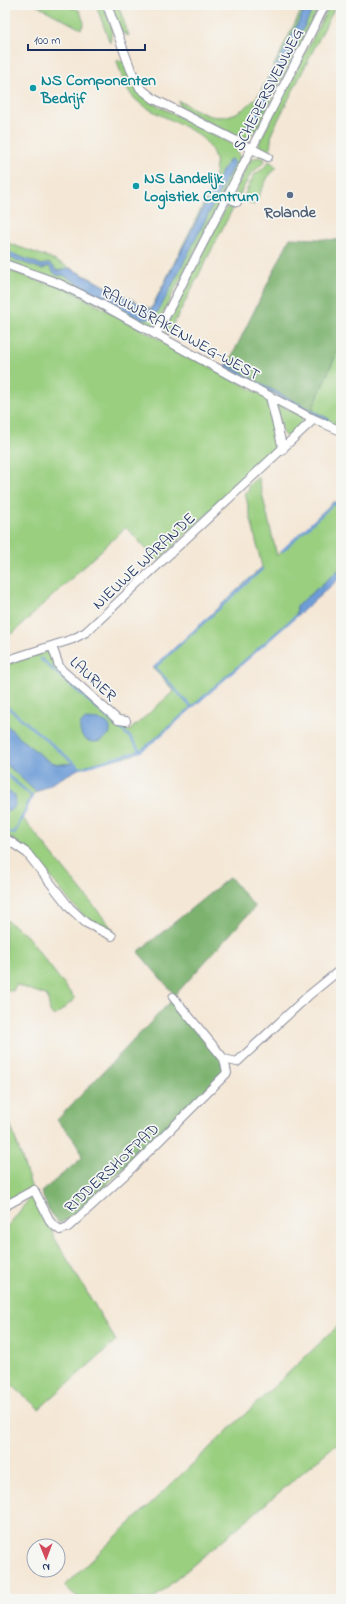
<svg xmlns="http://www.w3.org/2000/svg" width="346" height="1604" viewBox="0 0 346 1604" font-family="'Indie Flower',sans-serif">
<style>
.green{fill:#9acf80;stroke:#5a7f6f}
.forest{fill:#7bb26e;stroke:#4b7066}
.water{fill:#6e9dd7;stroke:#44669a}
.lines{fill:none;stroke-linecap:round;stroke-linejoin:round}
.stream{stroke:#6e9dd7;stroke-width:2.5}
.minor-casing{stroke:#888b9a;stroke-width:10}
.minor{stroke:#fff;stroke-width:8}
.culture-dot{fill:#0f9aa8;stroke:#f6f6f2;stroke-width:1.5}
.service-dot{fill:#5c6f8a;stroke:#f6f6f2;stroke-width:1.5}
.labels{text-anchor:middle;stroke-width:3.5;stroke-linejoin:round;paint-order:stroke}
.culture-label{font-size:16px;font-weight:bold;fill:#0d838f;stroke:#f6f6f2;text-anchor:start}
.street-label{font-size:16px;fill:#1b2f5e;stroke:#f6f6f2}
.service-label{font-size:16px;font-weight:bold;fill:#4e5e75;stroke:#f6f6f2}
</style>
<rect width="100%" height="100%" fill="#f6f6f2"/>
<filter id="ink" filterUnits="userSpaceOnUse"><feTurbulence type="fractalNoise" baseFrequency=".025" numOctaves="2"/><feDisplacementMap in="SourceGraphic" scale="8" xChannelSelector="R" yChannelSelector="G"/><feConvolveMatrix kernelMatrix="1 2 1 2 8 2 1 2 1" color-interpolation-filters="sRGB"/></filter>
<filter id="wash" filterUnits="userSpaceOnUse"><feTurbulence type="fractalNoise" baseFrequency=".012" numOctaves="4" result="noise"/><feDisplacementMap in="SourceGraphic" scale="16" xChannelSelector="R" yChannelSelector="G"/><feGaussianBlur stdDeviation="0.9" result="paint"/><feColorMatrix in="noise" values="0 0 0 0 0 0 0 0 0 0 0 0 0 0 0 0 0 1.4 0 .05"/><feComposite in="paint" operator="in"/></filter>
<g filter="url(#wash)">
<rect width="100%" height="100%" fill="#f4e7d5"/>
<path class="green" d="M36,5H68L80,11L84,23L81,29Z
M96,5H103L112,30L110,43Z
M112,5H118L129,36L121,32Z
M287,5H307L252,113L247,125L248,129L253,128L315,5H320L256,131L247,137L236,136L179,107V101C188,105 197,111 207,115C229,122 251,108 262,89L301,11Z
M330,5H336L272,132L270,149L268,153L262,151L259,143Z
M119,60L123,62C130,79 135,93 152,103L232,144C239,150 241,157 238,166L158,323L155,325L149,327L5,260V256L42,269L49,266L56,275H63L140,319C145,320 154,317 157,314L234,164L221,173L151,310L69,268L57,271L51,264L42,265L5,251V242L50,258L151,309L211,189C234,128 166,127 135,99C125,89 121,74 117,61Z
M259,157L265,159L264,162L250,175L238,198L235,190L251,159Z
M269,161L277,167L268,177L254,205L242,200L254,175L264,168Z
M234,206L169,333L167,335L165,328L226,208Z
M5,269L44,283L58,284L264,396L268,401L277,443L274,452L157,561L126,527L12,634L5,629Z
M341,343V424L334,421L341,427V429L223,369L225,366L260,386L328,421L329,419L312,410Z
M277,404L303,416C302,425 296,435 286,437L283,434Z
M258,477L260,480L259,481L277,556L334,501L341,508V568L297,606L296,615L146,747L133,755L85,766L80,768L73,763C66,764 60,765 54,763C47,761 44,757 38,753C26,744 15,734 5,723V665L49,651L52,654L59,671L129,731L174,691L153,668L262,567L245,493L249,490L248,486Z
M5,763L36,792L31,795L22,817L114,931C110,930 104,929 100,927C93,924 88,919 82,914C55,889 39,851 5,835Z
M5,919L27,936L75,999L55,1016L50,1013L48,999L46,995L16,985L13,991L5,990Z
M5,1108L32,1189L5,1204Z
M35,1196L51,1228L54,1237L116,1341L39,1409L5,1379V1230L29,1199Z
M341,1323V1440L153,1599H80L64,1586Z"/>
<path class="forest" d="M290,238L341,240V343L312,410L261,384L228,364Z
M230,877L255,907L175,995L138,952Z
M171,1001L228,1068L104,1187L67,1220L59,1223L50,1213L41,1192L82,1158C80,1143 66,1131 57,1120Z"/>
<path class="water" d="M307,5H315L253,128L248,129L247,125L252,113Z
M230,159L234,161V164L164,301C158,311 154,323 140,319L63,275H56L49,266L42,269L5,256V251L42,265L50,263L57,271L69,268L151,310L221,173Z
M227,364L261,384L329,419L328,421L260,386L225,366Z
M341,568V577L298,615H296L297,606Z
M86,719C97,720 115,719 109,735C88,755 70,727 86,719Z
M5,723C15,734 26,744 38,753C44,757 47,761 54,763C60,765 66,764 73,763L80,768L36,792L5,763Z
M5,792H10L15,795C17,804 15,812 5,810Z"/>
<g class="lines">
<path class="stream" d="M282,551L334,503L341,511
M5,705L80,768L140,751L130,737L41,659
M191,707L155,667L262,569
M140,751L150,744L297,615
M5,773L32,796L14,834L11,832
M5,857L8,849"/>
</g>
</g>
<g filter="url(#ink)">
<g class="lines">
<defs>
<path id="minor" d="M107,5L131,70L140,88L154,99L268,157
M227,197L237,202
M5,264L58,283L99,303L235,378L309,417L341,431
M156,335L325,5
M270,397L283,449
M52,646L59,666L63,671L118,720L126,721
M5,661L73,639L86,632L314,419
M5,838L27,853L70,908L86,923L112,936
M224,1059L237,1062L308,996L341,969
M5,1206L34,1190L51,1223L60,1230L68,1227L129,1171L227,1073L224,1059L173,997"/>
</defs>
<use href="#minor" class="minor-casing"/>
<use href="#minor" class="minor"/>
</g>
</g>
<g class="culture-dot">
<circle cx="33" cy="88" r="4"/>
<circle cx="136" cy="186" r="4"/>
</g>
<circle class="service-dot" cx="290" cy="195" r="4"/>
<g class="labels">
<g class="culture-label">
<text x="41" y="85">NS Componenten<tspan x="41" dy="18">Bedrijf</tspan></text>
<text x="144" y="183">NS Landelijk<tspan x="144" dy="18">Logistiek Centrum</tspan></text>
</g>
<g class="street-label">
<text transform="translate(267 89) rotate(-63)" y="6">SCHEPERSVENWEG</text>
<text transform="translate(181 332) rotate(29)" y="6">RAUWBRAKENWEG-WEST</text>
<text transform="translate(143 560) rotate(-43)" y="6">NIEUWE WARANDE</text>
<text transform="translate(94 678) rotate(43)" y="6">LAURIER</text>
<text transform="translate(111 1167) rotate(-43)" y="6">RIDDERSHOFPAD</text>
</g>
<g class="service-label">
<text x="290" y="217">Rolande</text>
</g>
</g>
<rect width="346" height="1604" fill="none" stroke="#f6f6f2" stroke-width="20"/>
<g transform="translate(46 1558) rotate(179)"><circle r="19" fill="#f6f6f2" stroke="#9ea6b7"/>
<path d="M0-3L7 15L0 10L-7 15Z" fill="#d1495b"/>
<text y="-6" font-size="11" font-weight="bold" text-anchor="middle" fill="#1b2f5e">N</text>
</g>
<path d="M28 44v6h117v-6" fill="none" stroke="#1b2f5e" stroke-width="2"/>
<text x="34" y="44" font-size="12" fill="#1b2f5e" stroke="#f6f6f2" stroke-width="3" paint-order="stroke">100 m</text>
</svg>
